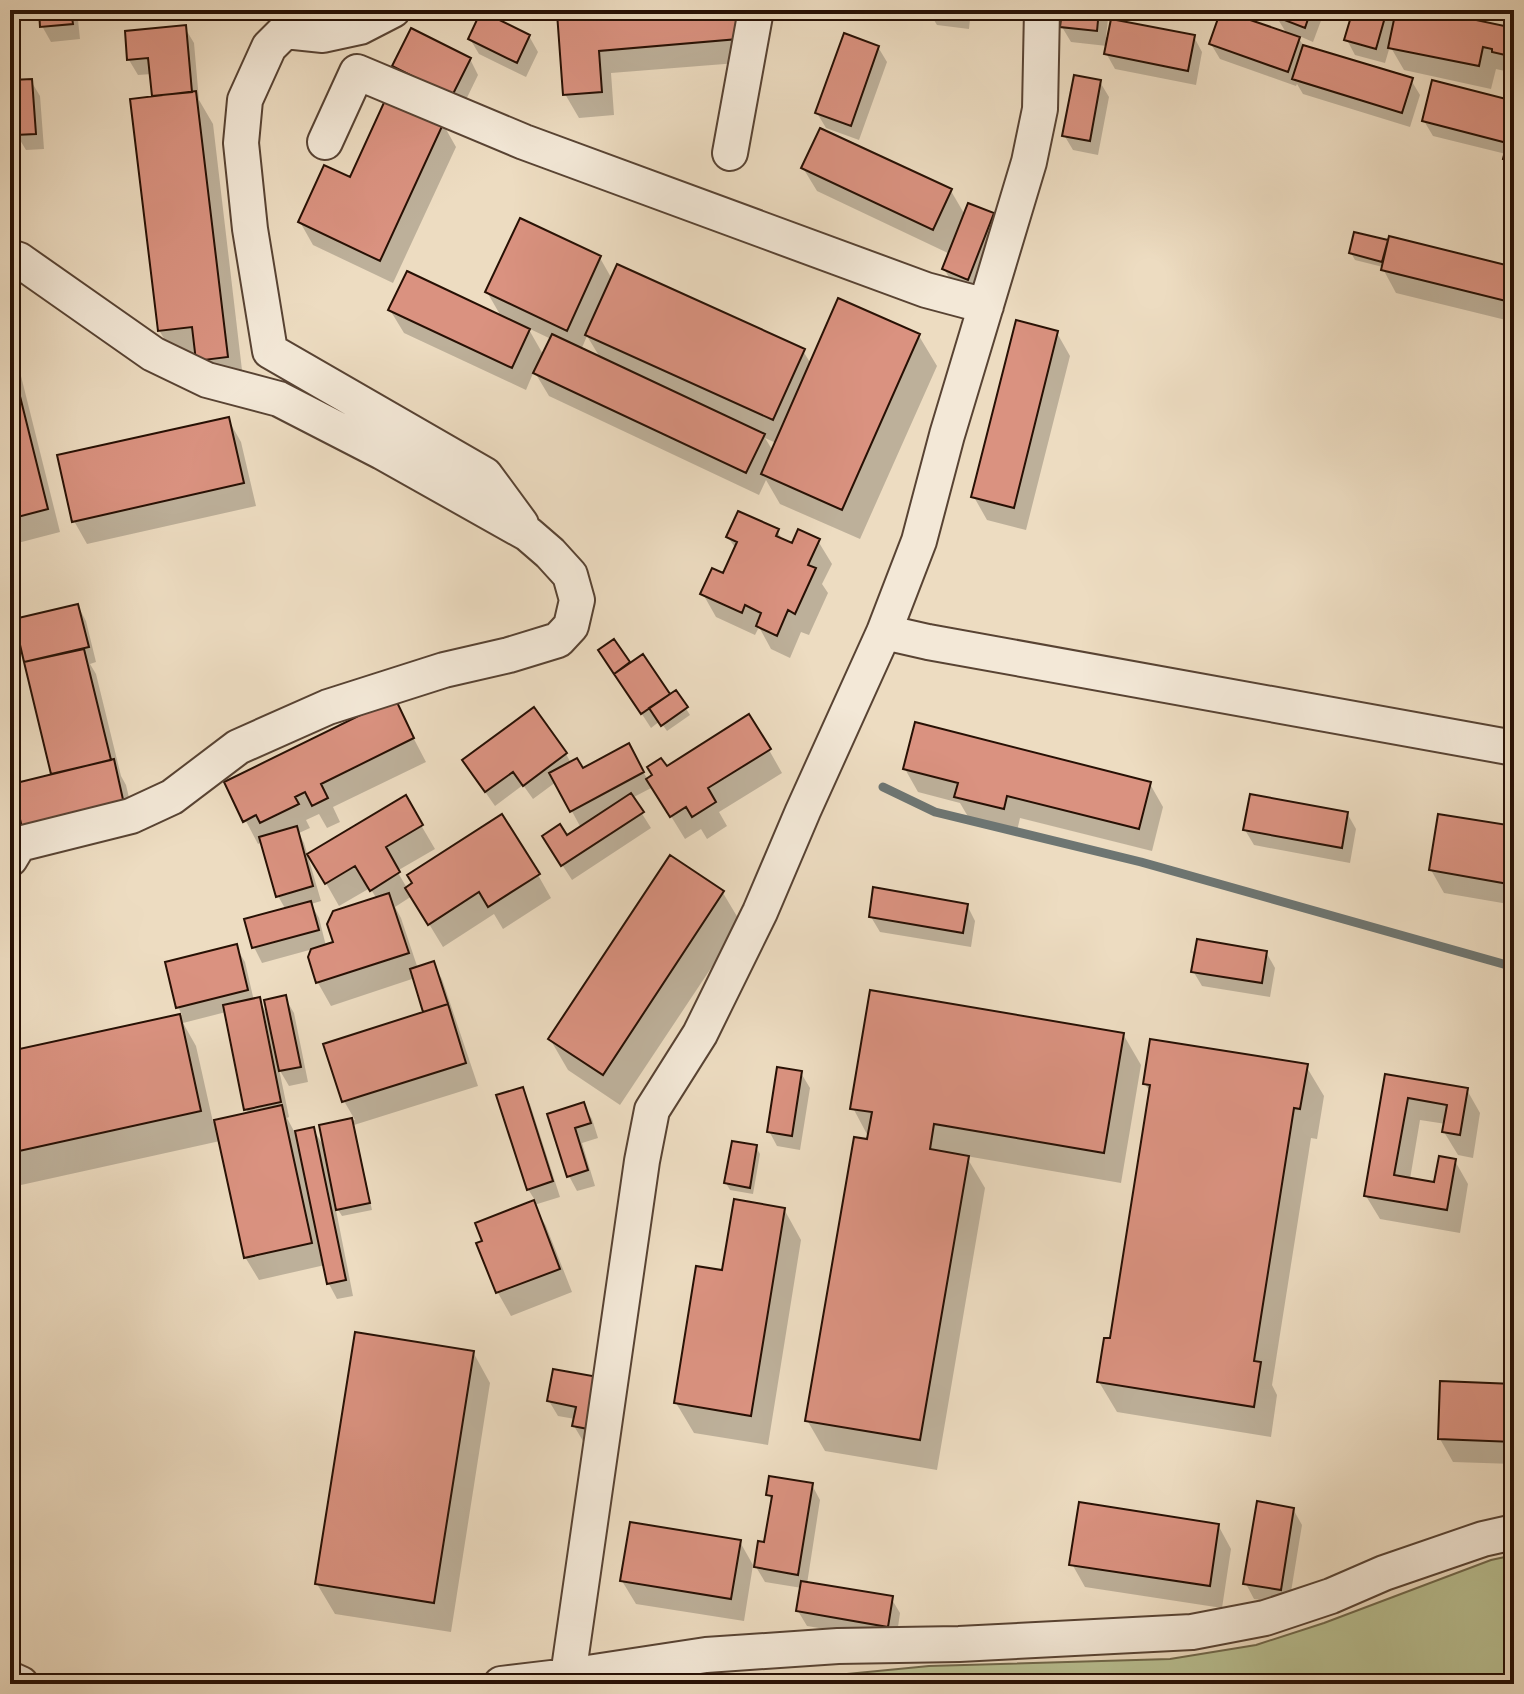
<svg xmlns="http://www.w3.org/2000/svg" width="1524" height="1694" viewBox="0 0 1524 1694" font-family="'EB Garamond',serif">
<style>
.green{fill:#b9c092;stroke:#70684b;stroke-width:2}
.shadow{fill:#0003;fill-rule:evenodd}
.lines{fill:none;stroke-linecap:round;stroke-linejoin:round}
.stream{stroke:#6d7572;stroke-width:9}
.building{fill:#da9280;stroke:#271004;stroke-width:2}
.street-casing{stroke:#584333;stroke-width:38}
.street{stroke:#f3e8d7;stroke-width:34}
</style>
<rect width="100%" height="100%" fill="#eddcc1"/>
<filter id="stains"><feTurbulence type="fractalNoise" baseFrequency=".0025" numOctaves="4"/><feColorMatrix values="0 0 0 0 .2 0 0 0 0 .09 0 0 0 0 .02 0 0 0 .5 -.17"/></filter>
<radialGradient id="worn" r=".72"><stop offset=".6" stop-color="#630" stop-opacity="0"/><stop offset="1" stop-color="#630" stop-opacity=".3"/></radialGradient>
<path class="green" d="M1514,1555V1684H743L929,1666L1170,1659L1256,1645L1324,1623L1491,1560Z"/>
<path class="shadow" d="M41,10H77L80,39L51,42L42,26Z
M624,10H739L750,62L611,73L614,115L579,118L565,94Z
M928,10H971L969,29L937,25Z
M1064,10H1109L1106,37H1194L1202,52L1196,85L1115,69L1106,53L1107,46L1071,42L1062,27Z
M1278,10H1325L1313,42L1297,35L1304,47L1411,80L1420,95L1410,127L1303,94L1297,84L1296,86L1220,59L1211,44L1287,34L1276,16Z
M1355,10H1419L1514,30V77L1507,75L1505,71L1496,69L1491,89L1404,70L1390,46L1385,63L1355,55L1347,40Z
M185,28L194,43L199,100L213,124L244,387L177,361L159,330L156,98L152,74L138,75L129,60Z
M529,36L538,52L526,77L479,54L470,39Z
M878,47L887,62L859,140L826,128L817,113Z
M470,59L478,75L461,110L403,81L395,66Z
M31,81L40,96L44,149L26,150L17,135Z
M1100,82L1109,97L1098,155L1073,150L1064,135Z
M1514,103V174L1505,158L1506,154L1433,136L1424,121Z
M443,124L456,147L393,283L313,245L300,222L351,180Z
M803,168L951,191L965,215H993L1001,230L976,294L953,284L944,269L950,254L817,191Z
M1356,234L1514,269V322L1396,293L1383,269V267L1355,260L1351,253Z
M600,258L612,279L803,351L811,364L919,336L937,366L860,539L780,504L766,480L759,495L549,396L534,371L526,390L404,333L390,310L502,318L487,292ZM528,328L551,339L544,356ZM587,336L601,359L581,350ZM765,438L776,443L773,451Z
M1057,333L1070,356L1026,530L987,520L974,497Z
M10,357L21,376L60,532L10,545Z
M228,419L241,442L256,506L87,544L74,521Z
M777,531L784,542L793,546L818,541L832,564L822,584L828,593L809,635L801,632L790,658L771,649L759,627L755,635L716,617L703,594L724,575L736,549L728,537Z
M10,556L16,566L20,603L10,605Z
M78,606L86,621L96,662L90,664L96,674L121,776L126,785L136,827L53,776L16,621Z
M613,642L629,665L669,697L676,693L690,715L667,731L660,721L651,728L600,650Z
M394,701L426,762L333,807L340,822L327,828L319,814L306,820L310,828L299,833L304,843L321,901L311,904L319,918L326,946L335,943L377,899L370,888L339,906L310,855L405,798L435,849L397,871L407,888L538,875L551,898L503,929L494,914L443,947L412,896L395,907L401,918L418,969L433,964L442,979L478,1086L354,1125L372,1210L342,1216L335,1205L353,1296L337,1299L329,1284L325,1265L259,1280L245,1257L220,1141L21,1185L10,1166V1053L182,1015L178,1007L236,947L245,962L254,1001L259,1000L268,1016L285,998L294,1013L308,1082L289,1086L279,1069L289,1117L287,1118L295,1133L313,1129L325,1148L321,1127L355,1120L344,1101L326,1045L425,1013L415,978L331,1006L318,983L310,957L313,949L262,963L254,947L286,910L278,896L262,842L258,844L226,783ZM226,1012L246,1109L249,1114L213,1122L196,1046L183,1023Z
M628,746L648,780L666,769L769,750L782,773L719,812L727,826L707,839L701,829L685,839L653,787L632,798L651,828L572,880L553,851L566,838L581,828L556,782L533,799L523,785L495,806L474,776L566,754L571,763L583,770Z
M905,769L1150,784L1163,807L1152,851L1020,818L1017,831L970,820L960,803L918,792Z
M1347,813L1356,829L1350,863L1254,845L1245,830Z
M1514,828V905L1444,893L1431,870Z
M671,858L723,893L741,923L620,1105L568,1070L550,1039Z
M967,905L975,921L971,947L880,932L871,917Z
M1266,952L1275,968L1270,997L1202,986L1193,971Z
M1123,1034L1141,1065L1121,1183L966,1156L985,1188L937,1470L825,1451L807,1420L869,1138L853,1108Z
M1306,1066L1324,1096L1317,1139L1311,1138L1272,1385L1277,1395L1271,1437L1117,1412L1099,1382L1112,1341L1151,1093L1145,1084Z
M801,1073L810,1088L800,1150L777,1146L769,1131Z
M1387,1076L1467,1090L1480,1113L1473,1158L1458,1155L1444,1132L1446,1124L1420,1120L1410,1179L1436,1184L1455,1161L1468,1184L1460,1233L1380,1219L1366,1196Z
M522,1089L530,1104L560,1197L534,1205L546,1226L572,1292L511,1316L498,1293L479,1244L484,1243L477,1224L536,1202L528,1189Z
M583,1104L592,1119L598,1138L582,1143L595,1186L577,1191L569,1176L549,1116Z
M756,1147L760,1154L753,1194L730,1190L726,1183Z
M784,1209L801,1240L768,1445L694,1433L676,1403L724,1273Z
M473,1352L490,1383L451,1632L335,1614L317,1584Z
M597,1379L596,1443L583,1441L574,1426L575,1419L558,1416L549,1401Z
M1514,1386V1464L1453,1462L1440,1439Z
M812,1485L820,1500L807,1584L891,1598L900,1613L896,1641L807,1626L798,1611L802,1588L765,1582L756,1567L766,1544L773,1502L768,1494Z
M1293,1509L1302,1525L1289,1604L1254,1599L1246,1584Z
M1218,1525L1231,1549L1222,1608L1085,1587L1072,1564Z
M740,1542L753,1565L744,1621L636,1604L622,1581Z"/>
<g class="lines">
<path class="stream" d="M883,787L935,812L1141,862L1514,967"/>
</g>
<path class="building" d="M39,10H71L73,24L40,27Z
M598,10H736L738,39L599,51L602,92L563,95L557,13Z
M926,10H961V15Z
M1062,10H1099L1097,31L1060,27Z
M1221,10L1300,37L1288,72L1209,44Z
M1276,10H1311L1305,28L1274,16Z
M1353,10H1387L1376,49L1344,40Z
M1396,10H1429L1514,28V57L1492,52V49L1483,47L1479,66L1388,48Z
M481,11L530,35L517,63L468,39Z
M1111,19L1195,35L1188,71L1104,54Z
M186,25L192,92L152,96L148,58L127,60L125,31Z
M411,28L471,58L452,96L392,66Z
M844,33L879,46L851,126L815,113Z
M1303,45L1413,78L1402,113L1292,79Z
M1074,75L1101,80L1090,141L1062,136Z
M32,79L36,134L15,135L11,80Z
M1432,80L1514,101V115L1507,143L1422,121Z
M196,91L228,357L196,361L192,327L158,331L130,99Z
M387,96L444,122L380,261L298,222L324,165L350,177Z
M1512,124H1514V162L1503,159Z
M820,128L952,189L933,230L801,168Z
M968,203L994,213L968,280L942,269Z
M520,218L601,256L567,331L485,292Z
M1354,232L1388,240L1382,262L1349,253Z
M1389,236L1514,267V303L1381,270Z
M617,264L805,349L773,420L585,335Z
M407,271L530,329L512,368L388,310Z
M838,298L920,334L842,510L761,474Z
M1016,320L1058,331L1014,508L971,497Z
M552,334L765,434L746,473L533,373Z
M10,356L48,509L10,519Z
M229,417L244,483L72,522L57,455Z
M738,511L779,529L776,536L792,543L798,529L820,539L808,565L816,568L795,614L788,610L777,636L756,626L761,613L745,605L742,613L700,594L712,568L723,573L737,542L726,537Z
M78,604L89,647L24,662L14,619Z
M614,639L630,662L614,674L598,650Z
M84,649L111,760L51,774L24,662Z
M643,654L670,694L641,714L614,674Z
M676,690L688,707L661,726L649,708Z
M395,698L414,738L321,784L328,798L312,806L305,792L295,797L299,804L260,823L256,815L243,822L224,782Z
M534,707L567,753L523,786L513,772L485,792L462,760Z
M749,714L771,749L708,788L716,802L692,817L686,807L670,817L646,779L652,775L647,767L661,758L667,766Z
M915,722L1151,782L1139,829L1007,796L1004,809L954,797L958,783L903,769Z
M629,743L644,772L570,812L549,773L577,758L583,768Z
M114,759L124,804L22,828L12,784Z
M631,793L644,812L561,866L542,836L560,824L567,835Z
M1250,794L1348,812L1342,848L1243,830Z
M406,795L423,825L386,847L400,872L370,891L355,866L325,884L307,854Z
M502,814L540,874L488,907L479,892L428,925L405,888L412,883L407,875Z
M1438,814L1514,826V885L1429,870Z
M297,826L313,886L276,897L259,837Z
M670,855L724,891L603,1075L548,1039Z
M873,887L968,904L963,933L869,917Z
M389,893L409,953L316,983L308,957L311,949L333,942L327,924L333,911Z
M311,901L319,930L252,948L244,919Z
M1197,939L1267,951L1262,983L1191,972Z
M237,944L248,990L176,1008L165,962Z
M434,961L448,1004L423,1012L410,969Z
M870,990L1124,1033L1104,1153L934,1124L930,1149L969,1156L920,1440L805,1421L854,1137L867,1139L872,1112L850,1109Z
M286,995L301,1067L279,1071L264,1000Z
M260,997L281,1102L244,1110L223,1005Z
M448,1004L466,1063L342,1102L323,1044Z
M180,1014L201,1111L10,1153V1051Z
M1150,1039L1308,1064L1300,1109L1294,1108L1254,1361L1261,1362L1254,1407L1097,1382L1104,1338H1110L1150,1085L1143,1084Z
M777,1067L802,1071L792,1136L767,1132Z
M1385,1074L1468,1088L1460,1135L1442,1132L1447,1105L1408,1098L1394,1175L1434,1182L1439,1156L1456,1159L1447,1210L1364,1196Z
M523,1087L553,1181L527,1190L496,1095Z
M584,1102L591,1123L575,1128L588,1170L567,1177L547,1114Z
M282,1105L312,1243L244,1258L214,1120Z
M352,1118L370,1203L336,1210L319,1125Z
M314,1127L346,1280L327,1284L295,1131Z
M732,1141L757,1145L750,1188L724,1183Z
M734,1199L785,1208L751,1416L674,1403L696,1266L722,1270Z
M534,1200L560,1269L496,1293L476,1243L482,1241L475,1223Z
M355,1332L474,1351L434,1603L315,1584Z
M553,1369L598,1377L588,1429L572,1426L576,1407L547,1401Z
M1440,1381L1514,1384V1442L1438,1439Z
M769,1476L813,1483L798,1575L754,1567L758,1541L764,1542L772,1496L766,1495Z
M1257,1501L1294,1508L1281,1590L1243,1584Z
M1079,1502L1219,1524L1210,1586L1069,1565Z
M630,1522L741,1540L731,1599L620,1581Z
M801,1581L893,1596L888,1627L796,1611Z"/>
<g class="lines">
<defs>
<path id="street" d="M393,10L360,27L323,35L285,31L269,47L245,100L241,143L250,229L270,351L485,475L521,524
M325,142L357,72L524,142L926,290L986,306
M730,153L756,10
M10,257L19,260L153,354L207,380L279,399L382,452L528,534L550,553L570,575L577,600L571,626L558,640L509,655L444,670L328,707L238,747L172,797L131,816L19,844L10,859
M884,632L928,642L1514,748
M568,1676L642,1161L652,1110L700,1034L760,912L803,811L884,632L919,541L947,435L1029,162L1040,109L1042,10
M10,1679L21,1684
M501,1684L568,1676L706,1655L838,1646L959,1644L1192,1632L1265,1618L1331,1596L1384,1573L1483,1539L1514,1532"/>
</defs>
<use href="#street" class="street-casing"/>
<use href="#street" class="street"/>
</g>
<rect width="1524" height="1694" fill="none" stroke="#eddcc1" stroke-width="40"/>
<rect x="12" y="12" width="1500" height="1670" fill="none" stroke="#271004" stroke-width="4"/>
<rect x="20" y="20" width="1484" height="1654" fill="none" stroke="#271004" stroke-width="2"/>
<rect width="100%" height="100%" filter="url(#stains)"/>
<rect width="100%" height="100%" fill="url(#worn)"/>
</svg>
